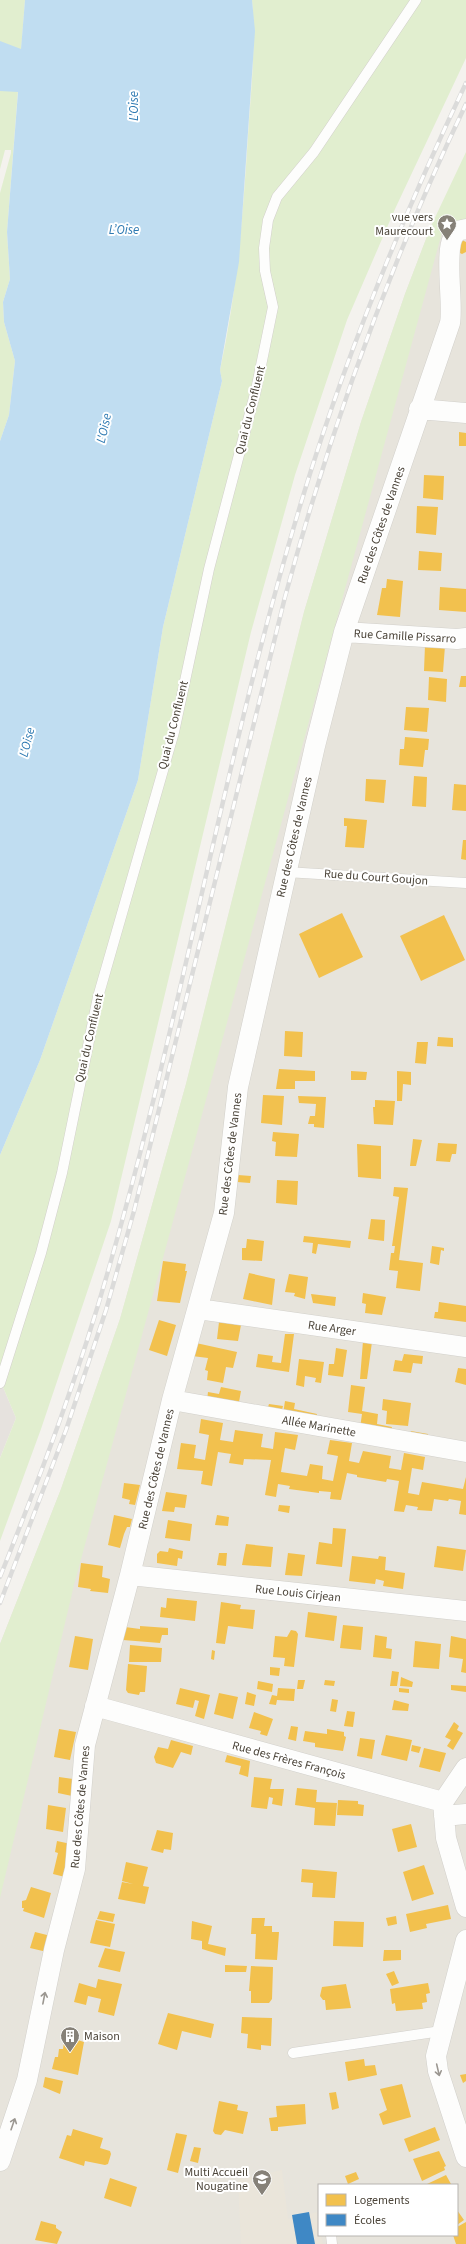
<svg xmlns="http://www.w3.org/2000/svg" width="466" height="2244" viewBox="0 0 466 2244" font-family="'Source Sans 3',sans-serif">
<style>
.residential{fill:#e7e4dc;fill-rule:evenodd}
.industrial{fill:#e6e2de}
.education{fill:#eae5da}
.green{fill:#e1eecf}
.water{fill:#c0ddf1}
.homes{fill:#f2c14e}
.schools{fill:#3f88c5}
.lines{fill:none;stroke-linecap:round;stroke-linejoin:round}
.lane-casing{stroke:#d2d0cb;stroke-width:11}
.street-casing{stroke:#d2d0cb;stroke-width:21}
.lane{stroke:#fdfdfc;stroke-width:10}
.street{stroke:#fdfdfc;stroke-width:20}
.rail-casing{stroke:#dbdbda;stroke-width:4.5}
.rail{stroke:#fff;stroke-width:3;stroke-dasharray:9;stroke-linecap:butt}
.oneway{stroke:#9b9791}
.labels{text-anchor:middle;stroke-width:4;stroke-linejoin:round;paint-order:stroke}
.poi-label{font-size:12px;fill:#4b4439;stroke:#fff;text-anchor:end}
.street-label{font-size:12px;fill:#4b4439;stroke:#fff}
.water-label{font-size:13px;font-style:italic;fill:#2e7ab2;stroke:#fff}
</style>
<rect width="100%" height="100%" fill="#f4f2ee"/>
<path class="residential" d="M466,224V2244H0V1644L61,1489L120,1319L186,1084L304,612L361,422L405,294L431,226ZM319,2185H457V2235H319Z"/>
<path class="industrial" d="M0,1380L16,1418L0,1458Z"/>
<path class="education" d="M282,2170L288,2219L317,2212L319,2235H321L323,2244H241L238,2180Z"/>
<path class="green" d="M0,0H25L7,232L10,279L3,302L4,322L15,361L9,415L0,441V193L11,153V150H5L0,169Z
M252,0H466V58L395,209L347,320L295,475L251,632L111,1221L41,1429L0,1541V1458L16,1418L0,1380V1155L40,1060L138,780L163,627L222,381L220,370C237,292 243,215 248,136C251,90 256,46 252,0Z
M466,152V224L444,225L74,1585L0,1898V1644L61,1489L120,1319L186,1084L304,612L361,422L405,294L431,226Z"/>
<path class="water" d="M25,0H252L255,31L239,262L220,370L222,381L163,627L138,780L40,1060L0,1155V441L9,415L15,361L4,322L3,302L10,279L7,232L18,92L0,91V41L21,49Z"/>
<path class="homes" d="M462,240L466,242V252L462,254L458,252Z
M459,432L466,433V446H459Z
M424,475L444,476L443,500L423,498Z
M417,506L438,507L436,535L416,533Z
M419,551L442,553L441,571L418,570Z
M387,579L403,581L400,617L377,615L382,588H386Z
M440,587L466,589V612L439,610Z
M425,645L445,646L443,672L424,671Z
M461,676H466V687H459Z
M429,677L447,679L446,702L428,700Z
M406,707L429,708L427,732L404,730Z
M405,737L429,739L428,750H425L423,767L399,765L400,749H404Z
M414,776L427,777L426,807L412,806Z
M366,779L386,780L384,803L365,801Z
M454,784L466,785V811L452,810Z
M344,818L367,820L364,848L345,847L347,826H344Z
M463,840H466V860L461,859Z
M342,913L363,957L319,978L299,934Z
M444,915L465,960L421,981L400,936Z
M285,1031L303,1032L302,1057L284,1056Z
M438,1037L453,1038V1047L437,1046Z
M417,1042H428L426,1064L415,1063Z
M279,1069L315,1071V1081H295V1089H276Z
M351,1071L367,1072L366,1080H351Z
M397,1071L411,1072V1085L403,1084L402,1101H397Z
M263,1095L284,1096L282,1125L261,1123Z
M298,1096L326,1097L324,1128L314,1127V1124H308L310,1116H315L316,1104L299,1103Z
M375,1100L395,1101L393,1125L374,1124L373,1107H375Z
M273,1132L299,1134L297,1157L275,1156L276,1142L272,1141Z
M413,1139L422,1140L416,1166H410Z
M438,1143L457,1144L456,1154H452L450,1162L436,1161Z
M357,1144L381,1146V1179L358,1177Z
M238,1175L251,1176L250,1183L237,1182Z
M277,1180L298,1181L297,1205L276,1203Z
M394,1187L408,1188L399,1260L423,1263L420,1291L396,1288L398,1271L389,1270L391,1253H394L395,1246H392L399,1197L393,1196Z
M371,1219L385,1220L384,1241L368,1239Z
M304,1236L351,1241L350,1248L318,1244L316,1254L312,1253L313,1243L303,1242Z
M247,1239L264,1241L262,1261L242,1260V1248H246Z
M432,1246L444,1248V1251L441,1250L439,1265L430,1263Z
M163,1261L186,1264L185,1271H187L180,1303L157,1301Z
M249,1273L275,1279L272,1305L243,1299Z
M289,1274L308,1277L305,1299L294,1296L295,1293L285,1292Z
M363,1293L386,1297L382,1315L365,1313L366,1304L362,1303Z
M311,1294L336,1297L335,1306L313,1303Z
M439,1302L466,1306V1322L434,1318L435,1312H438Z
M159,1320L176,1325L167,1356L149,1350Z
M219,1322L241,1325L238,1341L217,1339Z
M285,1334H294L289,1372L256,1367L258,1354L273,1356L272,1362L281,1363Z
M363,1341L372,1342L367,1379H360Z
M196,1343L237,1352L233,1368L226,1367L223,1383L207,1380L208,1371L205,1370L208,1358L192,1356Z
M336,1348L347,1350L343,1377L328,1375L329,1364H334Z
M404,1354L423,1356L422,1364L413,1363L411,1373L393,1371L395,1360L402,1361Z
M299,1359L324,1362L321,1383L315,1382L316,1378L305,1376L304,1387L296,1385Z
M458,1368L466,1369V1385L455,1382Z
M351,1385L365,1387L362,1411L378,1414L377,1424L392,1427L391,1430L360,1428L362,1414L348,1412Z
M221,1387L241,1391L239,1402L207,1400L208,1392L219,1394Z
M383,1399L411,1403L408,1426L386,1424L387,1411L382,1410Z
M285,1401L295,1403L294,1409L317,1414L316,1420L283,1414Z
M269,1404L283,1406L281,1413L267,1410Z
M201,1419L223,1423L220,1440L233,1442L235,1430L263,1434L261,1447L273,1449L275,1432L298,1435L295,1450L285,1448L281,1472L307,1476L310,1464L323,1466L322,1479L333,1481L338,1456L327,1454L330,1440L352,1443L349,1461L359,1463L363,1451L391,1456L389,1468L401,1470L404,1453L425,1457L423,1470L412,1468L408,1493L419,1495L422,1482L463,1489L466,1477V1515L459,1514L461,1501L449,1499L448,1501L434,1499L432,1511L417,1510L418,1507L406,1505L404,1512L394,1511L399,1481L387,1479L386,1482L357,1477V1475L347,1473L341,1500L330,1499L331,1492L319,1491V1493L289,1489L290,1486L278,1484L276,1497L265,1495L271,1460L244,1459L243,1465L229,1463L231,1454L218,1452L212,1486L201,1484L203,1471L177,1469L181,1443L196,1445L194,1458L205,1460L209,1435L199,1433Z
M411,1431L428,1434L427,1439L409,1436Z
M124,1483L140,1485L135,1505L129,1504L130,1500L122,1498Z
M166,1492L187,1495L185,1508L175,1507L174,1512L162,1511Z
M279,1505L290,1506L289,1513L278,1511Z
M114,1515L132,1519L130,1527H127L124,1534L120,1548L108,1545Z
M217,1515L229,1517L228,1526L215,1525Z
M168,1520L192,1524L190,1541L165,1538Z
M333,1528L346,1529L342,1567L316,1564L319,1542L332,1544Z
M246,1544L273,1547L271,1567L242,1565Z
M437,1546L466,1550L463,1571L434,1567Z
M169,1548L183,1551L182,1559L178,1558L177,1566L157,1563V1554L160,1551L168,1552Z
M219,1553H227L226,1566L217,1565Z
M288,1553L305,1555L302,1576L285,1575Z
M352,1556L378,1559L379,1556L386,1557L385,1570L405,1573L403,1589L383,1586L384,1581L376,1579L375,1584L349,1581Z
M81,1563L103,1566L102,1577L110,1579L108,1593L90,1591L91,1589L78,1587Z
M167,1598L197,1601L195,1621L160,1617L161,1607L166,1608Z
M221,1602L241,1605L240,1609L255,1610L253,1629L228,1626L225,1644L216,1643Z
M308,1612L337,1616L334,1641L305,1637Z
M343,1625L363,1627L361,1650L340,1648Z
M140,1626L168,1628V1635H162L160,1643L123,1640L125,1627L140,1629Z
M291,1630L296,1631L298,1634L294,1667L284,1666L285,1658L273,1657L275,1636L287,1637Z
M375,1635L387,1637L386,1648L392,1649L391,1659L373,1657Z
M75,1636L93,1639L88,1670L69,1667Z
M451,1636L466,1639V1673L461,1672L463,1659L449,1657Z
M415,1641L441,1644L439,1669L413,1667Z
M130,1645L162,1648L161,1662H129Z
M212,1650L215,1651L214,1660L211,1659Z
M128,1664L147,1666L145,1692H140L139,1695L128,1693L126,1690Z
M270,1667L280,1668L279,1676L270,1675Z
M392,1671L399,1672L397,1686H390Z
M401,1677L413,1682L412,1687L400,1686Z
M298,1680H305L303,1689H297Z
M325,1680L335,1681L334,1686L324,1685Z
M258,1681L273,1684L272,1692L257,1689Z
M451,1685L466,1686V1692L451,1690Z
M180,1688L210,1695L204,1719L195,1716L199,1701L195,1700L193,1708L176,1704Z
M278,1688L295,1689L294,1701L277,1700L276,1705L269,1704L272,1695L277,1696Z
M399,1688L409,1689V1693L399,1692Z
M247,1692L256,1695L254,1706L245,1704Z
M219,1693L238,1697L233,1719L214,1714Z
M332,1699L338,1700L336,1712L330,1711Z
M394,1700L409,1704L408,1711L392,1710Z
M347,1711L355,1712L353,1727L344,1726Z
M254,1712L273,1719L267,1736L260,1734L261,1731L249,1728Z
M454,1722L459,1726L457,1730L463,1733L453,1750L447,1746L451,1740L445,1737Z
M291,1726L298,1727L296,1741L288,1739Z
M59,1729L76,1732L70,1760L54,1757Z
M327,1729L344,1732V1736L346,1737L343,1751L315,1747V1743L303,1741L305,1731L327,1734Z
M386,1735L412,1740L407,1761L381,1755Z
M360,1738L375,1740L372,1759L357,1756Z
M171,1740L193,1746L191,1755L181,1752L173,1768L156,1763L154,1757L158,1747L168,1749Z
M412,1745L421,1747L419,1753L411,1751Z
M424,1748L446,1753L440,1772L419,1767Z
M227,1755L250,1761L248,1777L239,1774L241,1766L225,1762Z
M59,1777L73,1779L72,1796L58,1793Z
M254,1777L272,1779L270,1789H284L282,1806L272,1804L273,1798L269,1797L267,1809L251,1807Z
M297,1788L317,1790L316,1802L337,1803L335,1826L314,1825L315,1808L295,1805Z
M338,1800L358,1801V1804L364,1805L363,1816L337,1815Z
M48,1805L66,1808L63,1832L46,1829Z
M411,1824L417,1847L398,1852L392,1829Z
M157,1830L173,1833L171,1850L164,1849L163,1853L151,1850Z
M57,1841L71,1844L65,1877L53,1874L58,1853L55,1852Z
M126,1862L148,1867L143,1886L149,1887L145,1904L118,1899L122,1882L133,1884L122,1881Z
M424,1865L434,1894L412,1901L403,1872Z
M302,1869L337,1872L335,1898L312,1897L313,1883L301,1882Z
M31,1887L51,1893L44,1918L23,1911L24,1908H22V1901L26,1900Z
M448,1905L451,1919L426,1924L427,1928L410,1932L406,1914Z
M100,1911L115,1914L113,1922L97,1919Z
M396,1916L397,1924L388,1926L386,1918Z
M252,1918H265L264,1926H272V1932H279L277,1960L255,1959L256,1934H251Z
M96,1920L115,1924L110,1947L90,1943Z
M192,1921L212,1926L208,1944L226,1948L225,1956L202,1949V1941L191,1939Z
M334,1921L364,1922L363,1947L333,1946Z
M35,1932L51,1936L47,1952L30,1948Z
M105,1948L125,1952L120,1972L98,1967Z
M384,1950H401V1960L383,1961Z
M225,1965L247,1966L246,1972H225Z
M251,1966L273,1967L272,1999L269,2003H251V1991H249Z
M394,1971L399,1983L392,1986L386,1974Z
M98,1979L122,1984L114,2016L98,2012L101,1999L88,1996L86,2005L74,2002L79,1983L96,1988Z
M428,1983L430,1993L426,1994L427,2002L422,2003L423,2009L396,2011L395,2003L392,2004L390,1989Z
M346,1984L351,2008L326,2010L325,2000H323L320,1996L322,1987Z
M168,2013L214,2024L211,2038L182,2031L177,2050L158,2044Z
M242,2017L272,2018L271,2046L261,2045V2050L247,2048L248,2034L241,2033Z
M65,2036L84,2042L78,2075L52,2069L55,2057H58L59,2049H63Z
M364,2059L365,2066L375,2065L377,2075L348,2081L345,2062Z
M466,2074V2081L463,2083L460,2075Z
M45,2077L63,2081L60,2094L43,2087Z
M402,2084L411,2117L383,2125L379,2114L387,2110L380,2089Z
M336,2092L339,2108L332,2110L329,2093Z
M219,2101L238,2105L237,2110L248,2112L243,2134L225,2130L221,2135L215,2134L213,2131Z
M305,2104L306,2124L278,2127V2131H271L269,2118L277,2117L276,2106Z
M435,2127L440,2140L409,2152L404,2139Z
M73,2129L103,2138L100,2148L110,2151L111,2154L108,2164L105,2165L85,2161L84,2166L59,2158L67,2135L71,2136Z
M176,2133L187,2135L178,2173L167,2170Z
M194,2147L201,2148L198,2163L190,2161Z
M439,2151L446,2166L444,2167L445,2170L422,2181L413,2159Z
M356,2172L359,2179L348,2184L345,2176Z
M446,2175L451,2184L427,2185V2184Z
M110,2178L137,2187L131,2207L104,2198Z
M457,2210L464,2220L457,2225Z
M41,2221L56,2225V2228L62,2232L57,2244L35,2240Z
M466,2222V2244H456L453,2235H457V2227Z"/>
<path class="schools" d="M309,2212L315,2244H297L292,2215Z"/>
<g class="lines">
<defs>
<path id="lane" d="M286,872L466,883
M0,1383L41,1253L62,1173L98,997L174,732L209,569L256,390L273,307L265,271L264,248L268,220L277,197L314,152L416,0
M293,2053L441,2031
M331,2235L332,2244"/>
<path id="street" d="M419,409L466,413
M344,632L457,639L466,638
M198,1309L466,1347
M172,1400L466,1452
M130,1575L466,1611
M95,1706L443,1802L466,1768
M443,1802L446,1838L466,1907
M444,1816L466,1814
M466,1940L436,2056L438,2071L466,2157
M0,2161L27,2080L54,1950L75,1869L85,1745L130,1575L172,1400L224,1213L238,1087L315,746L344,632L450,323C454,303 442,243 457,232C459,230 463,230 466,229"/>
</defs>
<use href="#lane" class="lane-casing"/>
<use href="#street" class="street-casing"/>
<use href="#lane" class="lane"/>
<use href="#street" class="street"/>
<defs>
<path id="rail" d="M0,1577C42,1472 82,1366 112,1257C184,1005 227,744 304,493C347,352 403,216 466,83
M0,1603L66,1430L106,1310L134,1211L285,597C331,427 390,263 466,104"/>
</defs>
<use href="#rail" class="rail-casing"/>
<use href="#rail" class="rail"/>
</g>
<defs><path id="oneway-shaft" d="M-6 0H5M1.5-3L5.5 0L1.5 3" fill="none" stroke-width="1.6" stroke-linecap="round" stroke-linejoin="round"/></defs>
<g class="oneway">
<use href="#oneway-shaft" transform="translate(44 1998) rotate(-79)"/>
<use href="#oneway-shaft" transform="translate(438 2070) rotate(77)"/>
<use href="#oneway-shaft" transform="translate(13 2124) rotate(-71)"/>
</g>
<defs>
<symbol id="sight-pin" viewBox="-11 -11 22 30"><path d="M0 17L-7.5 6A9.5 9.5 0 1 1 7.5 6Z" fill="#868178" stroke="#fff"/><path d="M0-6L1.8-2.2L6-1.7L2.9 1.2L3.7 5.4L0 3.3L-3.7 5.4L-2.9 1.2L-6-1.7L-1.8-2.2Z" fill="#fff"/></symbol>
<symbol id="building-pin" viewBox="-11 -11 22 30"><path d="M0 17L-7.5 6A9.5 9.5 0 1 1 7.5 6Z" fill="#868178" stroke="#fff"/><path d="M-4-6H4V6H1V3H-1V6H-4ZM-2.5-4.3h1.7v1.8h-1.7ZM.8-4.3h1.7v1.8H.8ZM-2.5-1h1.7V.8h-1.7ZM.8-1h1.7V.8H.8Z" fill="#fff"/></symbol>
<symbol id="school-pin" viewBox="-11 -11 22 30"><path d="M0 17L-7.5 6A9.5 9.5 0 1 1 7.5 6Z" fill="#868178" stroke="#fff"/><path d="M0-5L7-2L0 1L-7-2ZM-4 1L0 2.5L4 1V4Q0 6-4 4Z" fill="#fff"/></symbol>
</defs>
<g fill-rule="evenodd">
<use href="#sight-pin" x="436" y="213" width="22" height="30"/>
<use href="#building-pin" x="59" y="2025" width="22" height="30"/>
<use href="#school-pin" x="251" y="2168" width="22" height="30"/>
</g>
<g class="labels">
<g class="poi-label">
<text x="433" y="221">vue vers<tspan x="433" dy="14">Maurecourt</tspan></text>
<text x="84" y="2040" text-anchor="start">Maison</text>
<text x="248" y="2176">Multi Accueil<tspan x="248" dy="14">Nougatine</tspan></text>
</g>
<g class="street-label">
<text transform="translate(250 410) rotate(-76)" y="4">Quai du Confluent</text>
<text transform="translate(381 525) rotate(-71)" y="4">Rue des Côtes de Vannes</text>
<text transform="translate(405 636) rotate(3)" y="4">Rue Camille Pissarro</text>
<text transform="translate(173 725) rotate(-76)" y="4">Quai du Confluent</text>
<text transform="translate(294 837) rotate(-77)" y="4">Rue des Côtes de Vannes</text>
<text transform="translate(376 877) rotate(4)" y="4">Rue du Court Goujon</text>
<text transform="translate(89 1038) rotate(-77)" y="4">Quai du Confluent</text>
<text transform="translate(230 1154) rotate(-83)" y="4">Rue des Côtes de Vannes</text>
<text transform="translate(332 1328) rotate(8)" y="4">Rue Arger</text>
<text transform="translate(319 1426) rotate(10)" y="4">Allée Marinette</text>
<text transform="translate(156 1469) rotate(-77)" y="4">Rue des Côtes de Vannes</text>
<text transform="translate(298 1593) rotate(6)" y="4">Rue Louis Cirjean</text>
<text transform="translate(289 1760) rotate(15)" y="4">Rue des Frères François</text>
<text transform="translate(80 1807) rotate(-85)" y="4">Rue des Côtes de Vannes</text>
</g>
<g class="water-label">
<text transform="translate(133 106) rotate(-90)" y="5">L'Oise</text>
<text x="124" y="234">L’Oise</text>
<text transform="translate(103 428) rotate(-77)" y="5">L'Oise</text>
<text transform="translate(26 742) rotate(-76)" y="5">L'Oise</text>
</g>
</g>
<rect x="318" y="2184" width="140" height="52" fill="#ffffff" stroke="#b7b4b0"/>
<rect x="326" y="2194" width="20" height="12" fill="#f2c14e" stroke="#b7b4b0"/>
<text x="354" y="2204" font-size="12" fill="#4b4439">Logements</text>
<rect x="326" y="2214" width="20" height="12" fill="#3f88c5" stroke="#b7b4b0"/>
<text x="354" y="2224" font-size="12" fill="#4b4439">Écoles</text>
</svg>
